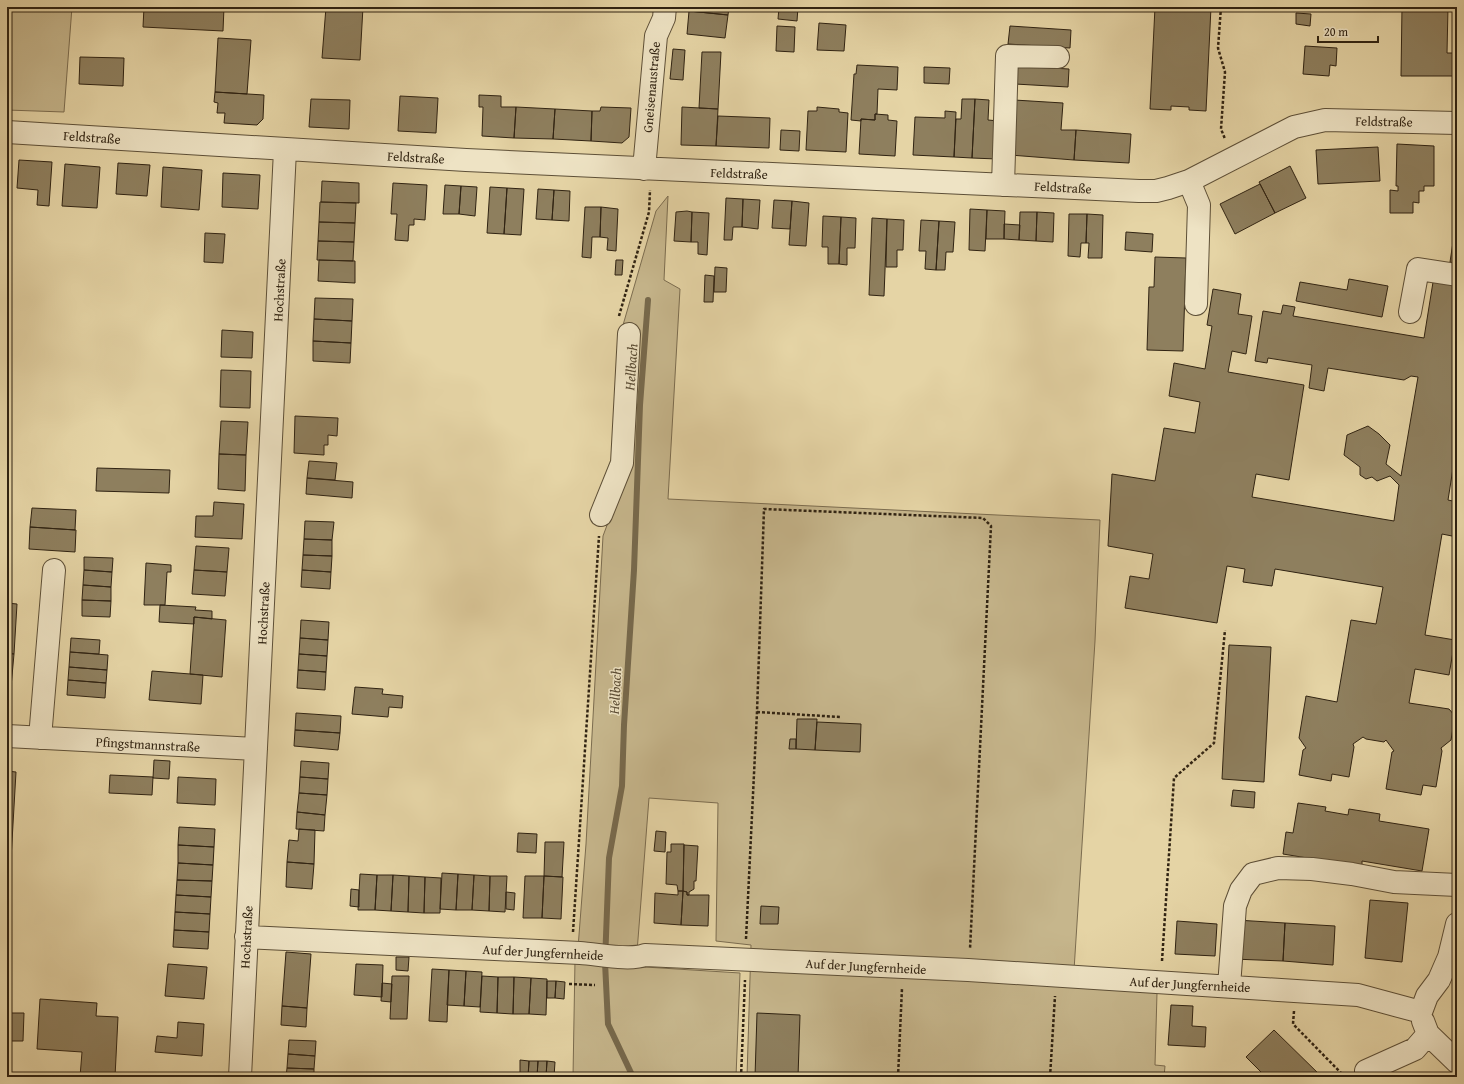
<svg xmlns="http://www.w3.org/2000/svg" width="1464" height="1084" viewBox="0 0 1464 1084" font-family="'Gentium Book Plus',serif">
<style>
.green{fill:#c6b68c;stroke:#7b6c4f}
.lines{fill:none;stroke-linecap:round;stroke-linejoin:round}
.stream{stroke:#77694c;stroke-width:6}
.building{fill:#8e7f5e;stroke:#302312}
.minor-casing{stroke:#5d4f37;stroke-width:24}
.path{stroke:#302312;stroke-width:2.5;stroke-dasharray:3 2;stroke-linecap:butt}
.minor{stroke:#eee3c4;stroke-width:22}
.labels{text-anchor:middle;stroke-width:3;stroke-linejoin:round;paint-order:stroke}
.street-label{font-size:13px;fill:#302312;stroke:#eee3c4}
.water-label{font-size:14px;font-style:italic;fill:#5a4c34;stroke:#eee3c4}
</style>
<rect width="100%" height="100%" fill="#e5d4a5"/>
<filter id="stains"><feTurbulence type="fractalNoise" baseFrequency=".005" numOctaves="4"/><feColorMatrix values="0 0 0 0 .2 0 0 0 0 .09 0 0 0 0 .02 0 0 0 .5 -.17"/></filter>
<radialGradient id="worn" r=".72"><stop offset=".6" stop-color="#630" stop-opacity="0"/><stop offset="1" stop-color="#630" stop-opacity=".3"/></radialGradient>
<path class="green" d="M7,7H72L64,112L7,110Z
M668,196L664,280L680,289L668,499L1100,520L1095,641L1073,986L1157,993L1155,1065L1165,1066L1164,1077H747L751,945L716,941L718,803L649,798L637,952L578,948L586,844L603,536L629,466L621,332L656,211Z
M575,960L645,964V967L740,973L736,1077H573Z"/>
<g class="lines">
<path class="stream" d="M633,1077L608,1024L605,962L609,858L622,786L624,725L634,570L640,405L648,300"/>
</g>
<path class="building" d="M144,7H224L223,31L143,27Z
M326,7H363L360,60L322,58Z
M613,7H645V11L613,8Z
M690,7H729L728,15L689,11Z
M779,7H798L797,21L778,19Z
M1155,7H1211L1206,111L1189,110V107L1171,106V110L1150,109Z
M1402,7H1448L1447,53H1457V76H1401Z
M689,11L728,15L725,38L687,34Z
M1296,13L1311,14L1310,26L1296,24Z
M819,23L846,25L844,51L817,50Z
M777,26L795,27L794,52L776,51Z
M1010,26L1071,30L1070,48L1008,44Z
M218,38L251,40L247,94L215,92Z
M1305,46L1337,48L1336,66L1330,65L1329,76L1303,74Z
M673,49L685,50L683,80L670,79Z
M702,52H721L718,109L699,108Z
M80,57L124,58L123,86L79,84Z
M857,65L898,67L897,90L878,89L877,114H875V120L861,119V121L851,120L854,74H856Z
M1016,66L1069,69L1068,87L1015,84Z
M924,67L950,68L949,84L924,83Z
M215,92L264,95L263,119L257,125L224,123L225,113H217L218,103L214,102Z
M479,95L501,96V107H516L514,138L482,136L483,107H479Z
M400,96L438,98L436,133L398,131Z
M311,99L350,100L349,129L309,127Z
M962,99H975L972,158L954,157L956,119H961Z
M975,99L989,100L988,120L999,121L997,159L972,158Z
M1014,100L1063,103L1061,130H1076L1074,160L1010,155Z
M516,107L555,109L553,139L514,138Z
M601,107L631,108L629,137L622,143L591,141L592,111H600Z
M682,107L718,109L716,146L681,145Z
M817,107L839,109V112L848,113L846,152L806,150L808,111H817Z
M555,109L592,111L591,141L553,139Z
M945,111L956,112L954,157L913,155L915,117L945,118Z
M875,114L888,115V120L897,121L895,156L859,154L861,119L875,120Z
M718,116L770,118L769,148L716,146Z
M781,130L800,131L799,151L780,150Z
M1076,130L1131,134L1129,163L1074,160Z
M1397,144L1434,146V186H1424V191H1419V203L1413,202V213H1390V190L1398,191V186H1396Z
M1378,147L1380,181L1318,184L1316,150Z
M1455,148H1457V181H1455Z
M19,160L52,162L49,206L37,205L38,190L17,188Z
M118,163L150,165L147,196L116,194Z
M65,164L100,167L97,208L62,206Z
M1290,166L1306,198L1275,213L1259,182Z
M163,167L202,170L199,210L161,207Z
M223,173L260,175L258,209L222,207Z
M322,181L359,183V203L321,202Z
M393,183L427,185L425,220L414,219V225H409L408,241L395,240L397,214H391Z
M1260,184L1275,213L1235,234L1220,204Z
M445,185L461,186L459,214H443Z
M461,186L477,187L475,216L459,214Z
M490,187L507,188L504,234L487,233Z
M507,188L524,189L521,235L504,234Z
M538,189L554,190L552,220L536,219Z
M554,190L570,191L569,221L552,220Z
M726,198L743,199L742,227H733L732,240H724Z
M743,199L760,200L758,229L742,227Z
M774,200L792,201L790,229L772,228Z
M792,201L809,203L806,246L789,245Z
M320,202L356,203L355,223L319,222Z
M585,207H601L600,237H592L591,258L582,257Z
M601,207L618,209L616,251L607,250L608,238L600,237Z
M970,209L987,210L985,251L969,250Z
M987,210L1005,211L1004,239H986Z
M687,211L692,212L691,242L674,241L676,212Z
M692,212L709,213L707,255L698,254V242H691Z
M1020,212H1037L1036,241L1019,240Z
M1037,212L1054,213L1053,242L1036,241Z
M1069,214H1087L1086,243H1081L1080,257L1068,256Z
M1087,214L1103,215L1102,258H1088L1089,243H1086Z
M823,216L841,217L839,264H828V247H822Z
M1457,216V264L1450,262Z
M841,217L856,218L855,248H847V265L839,264Z
M872,218L887,219L884,296L869,295Z
M887,219L904,220L903,250H897V267H886Z
M921,220L939,221L936,270L925,269L926,251H919Z
M939,221L955,222L953,252H946L945,270H936Z
M319,222L355,223L354,242L318,241Z
M1004,224L1020,225L1019,240L1004,239Z
M1126,232L1153,234L1152,252L1125,250Z
M205,233L225,234L223,263L204,262Z
M318,241L354,242L353,261L317,260Z
M1155,257L1186,258L1183,351L1147,350L1149,287H1154Z
M319,260L355,261V283L318,281Z
M616,260H623L622,275H615Z
M715,267L727,268L726,292H714Z
M705,275L714,276L713,302H704Z
M1434,276L1457,280V443L1448,500L1457,502V537L1442,534L1425,635L1455,640L1449,675L1415,669L1409,703L1449,709L1455,716L1451,740L1441,748L1442,751L1436,787L1423,785L1421,795L1386,789L1392,752L1394,751L1386,740L1384,742L1366,739L1363,737L1353,744L1354,747L1349,777L1332,774L1331,781L1299,775L1303,750L1306,748L1299,738L1306,696L1337,702L1351,620L1376,624L1383,587L1275,569L1272,586L1243,582L1245,569L1227,566L1217,623L1125,608L1130,576L1149,579L1153,554L1108,546L1112,474L1155,481L1164,428L1195,433L1200,402L1169,396L1174,363L1205,369L1212,326L1207,325L1213,289L1241,294L1238,314L1252,316L1246,354L1232,351L1228,372L1304,385L1289,480L1256,474L1252,497L1394,521L1399,485L1390,476L1377,481L1372,477L1366,479L1360,475V467L1344,455L1347,435L1368,426L1379,434L1390,445L1386,464L1401,476L1418,377L1411,376L1404,380L1328,368L1324,391L1309,388L1312,365L1268,358L1267,363L1255,361L1263,311L1281,314L1283,305L1295,307L1293,316L1424,338Z
M1349,279L1388,286L1382,317L1296,301L1300,282L1347,290Z
M315,298L353,299L352,321L314,319Z
M314,319L352,321L351,343L313,341Z
M222,330L253,332L252,358L221,357Z
M313,341L351,343L350,363L313,361Z
M221,370L251,371L250,408L220,407Z
M295,416L338,418L337,436L328,435V445H324V455L294,453Z
M221,421L248,422L246,455L219,454Z
M219,454L246,455L245,491L218,489Z
M309,461L337,463L335,480L307,478Z
M97,468L170,470L169,493L96,491Z
M307,478L353,482L352,498L306,494Z
M214,502L244,504L242,539L195,537L196,516H213Z
M32,508L76,510L75,530L30,527Z
M305,521L334,522L332,540L304,539Z
M30,527L76,530L75,552L29,549Z
M304,539L332,540V556L303,555Z
M196,546L229,548L227,572L194,570Z
M303,555L332,556L331,572L302,570Z
M84,557L113,558L112,572L84,570Z
M146,563L171,565V572H167L165,605H144Z
M84,570L112,572L111,587L83,585Z
M194,570L227,572L225,596L192,594Z
M302,570L331,572L330,589L301,587Z
M83,585L111,587V601L82,600Z
M82,600L111,601L110,617L82,616Z
M7,603L17,604L14,654L7,653Z
M160,605L196,607L195,610L212,611V619L194,617V624L159,622Z
M194,617L226,620L222,677L190,674Z
M301,620L329,622L328,640L300,638Z
M71,638L100,640L99,654L70,652Z
M300,638L328,640L327,656L299,654Z
M1229,645L1271,647L1264,782L1222,779Z
M70,652L108,655L107,670L69,667Z
M7,653L14,654L10,698H7Z
M299,654L327,656L326,672L298,670Z
M69,667L107,670L106,683L68,680Z
M298,670L326,672L325,690L297,688Z
M152,671L203,675L201,704L149,700Z
M68,680L106,683L105,698L67,695Z
M355,687L383,689L382,694L403,696L402,708L389,707L388,717L352,714Z
M296,713L341,716L340,733L295,730Z
M797,719H817L815,750L796,749Z
M817,722L861,724L860,752L815,750Z
M295,730L340,733L338,750L294,746Z
M790,739H796V749H789Z
M154,760L170,761L169,779L153,778Z
M301,761L329,763L328,779L300,777Z
M7,771L16,772L11,859L7,858Z
M110,775L153,777L152,795L109,793Z
M178,777L216,779L215,805L177,803Z
M300,777L328,779L327,795L299,793Z
M1233,790L1255,792L1254,808L1231,806Z
M299,793L327,795L325,815L297,812Z
M1298,803L1326,807L1325,811L1348,815L1349,809L1380,814L1379,821L1429,829L1422,871L1362,861V867L1283,854L1286,832L1293,833Z
M297,812L325,815L324,831L296,829Z
M179,827L215,829L214,847L178,845Z
M299,829L315,830L314,864L287,862L289,840L298,841Z
M656,831L666,832L665,852L654,851Z
M518,833L537,834L536,853L517,852Z
M545,842H564L562,877L544,876Z
M671,844H684L683,891H678L677,885L666,884L667,852H671Z
M178,845L214,847L213,865L178,863Z
M684,845L698,846L696,881H694V889L689,892V895H687V892L683,891Z
M287,862L314,864L312,889L286,887Z
M178,863L213,865L212,881L177,880Z
M442,873L458,874L456,910L440,909Z
M360,874L377,875L375,910H358Z
M458,874L474,875L472,910H456Z
M377,875H393L391,911L375,910Z
M393,875L409,876L408,912L391,911Z
M474,875L490,876L489,911L472,910Z
M409,876L425,877L424,913L408,912Z
M490,876H507L505,912L489,911Z
M525,876H544L542,918H523Z
M544,876L563,877L561,919L542,918Z
M425,877L441,878L440,913H424Z
M177,880L212,881L211,897L176,895Z
M351,889L359,890V907L350,906Z
M678,891H683L681,925L654,923L655,893L678,895Z
M683,891L687,892V895H709L708,926L681,925Z
M506,892L515,893L514,910L506,909Z
M176,895L211,897L210,914L175,912Z
M1370,900L1408,903L1402,962L1365,958Z
M761,906L779,907L778,924H760Z
M175,912L210,914L209,932L174,930Z
M1236,920L1285,923L1283,961L1233,959Z
M1177,921L1217,924L1215,956L1175,954Z
M1285,923L1335,926L1333,965L1283,961Z
M174,930L209,932L208,949L173,947Z
M286,952L311,954L307,1008L282,1006Z
M396,957H409L408,971L396,970Z
M168,964L207,967L204,999L165,996Z
M356,964L383,965L382,997L354,995Z
M432,969L449,970L447,1022L429,1021Z
M449,970L466,971L464,1006L447,1005Z
M466,971L482,972L480,1007L464,1006Z
M392,976H409L407,1019H390Z
M482,976L498,977L497,1013L480,1012Z
M498,977H514L513,1014L497,1013Z
M514,977L531,978L529,1014H513Z
M531,978L547,979L546,1015L529,1014Z
M547,981H556L555,998H547Z
M556,981L565,982L564,999L555,998Z
M382,983L392,984L391,1002L381,1001Z
M40,999L97,1003L96,1016L118,1017L115,1077H80L82,1052L37,1049Z
M1171,1005L1193,1006L1192,1026L1206,1027L1205,1047L1168,1045Z
M282,1006L307,1008L306,1027L281,1025Z
M7,1013H24L23,1041H7Z
M757,1013L800,1015L798,1077H755Z
M178,1022L204,1024L202,1056L155,1052L157,1036L177,1038Z
M1274,1030L1322,1077H1266L1246,1057Z
M289,1040L316,1041L315,1056L288,1054Z
M288,1054L315,1056L314,1069L287,1068Z
M520,1060L529,1061L528,1077H520Z
M529,1061H538L537,1077H528Z
M538,1061H547L546,1077H537Z
M547,1061L555,1062L554,1077H546Z
M287,1068L314,1069V1077H286Z"/>
<g class="lines">
<defs>
<path id="minor" d="M7,132L466,160L1139,191H1156L1168,188L1189,181L1294,127L1325,120L1457,123
M644,169L656,36L664,18L665,7
M1189,181L1199,205L1196,304
M1003,185L1007,56L1058,57
M1410,312L1418,269L1457,275
M601,515L622,463L629,334
M7,736L256,749
M40,738L54,570
M246,937L580,953C598,954 629,961 645,955L968,970L1358,995L1421,1012
M1229,986L1235,906L1241,890L1253,874L1278,868L1312,869L1352,874L1394,882L1457,885
M1421,1012L1427,996L1439,980L1449,957L1457,924
M1423,1021L1428,1034L1457,1062
M1366,1071L1415,1049L1428,1034
M240,1077L285,150"/>
</defs>
<use href="#minor" class="minor-casing"/>
<path class="path" d="M1221,7L1218,48L1225,72L1221,129L1225,139
M619,316L649,212L650,190
M757,712L840,717
M573,932L599,536
M746,939L757,712L764,509L983,518L991,526L970,949
M1162,961L1174,778L1214,743L1225,630
M569,984L595,985
M1294,1011L1293,1024L1345,1077
M741,1077L745,980
M898,1077L902,988
M1050,1077L1055,996"/>
<use href="#minor" class="minor"/>
</g>
<g class="labels">
<g class="street-label">
<text transform="translate(651 87) rotate(-85)" y="5">Gneisenaustraße</text>
<text transform="translate(1384 121) rotate(1)" y="5">Feldstraße</text>
<text transform="translate(92 137) rotate(4)" y="5">Feldstraße</text>
<text transform="translate(416 157) rotate(3)" y="5">Feldstraße</text>
<text transform="translate(739 173) rotate(2)" y="5">Feldstraße</text>
<text transform="translate(1063 187) rotate(3)" y="5">Feldstraße</text>
<text transform="translate(279 290) rotate(-87)" y="5">Hochstraße</text>
<text transform="translate(263 613) rotate(-87)" y="5">Hochstraße</text>
<text transform="translate(148 744) rotate(3)" y="5">Pfingstmannstraße</text>
<text transform="translate(246 937) rotate(-87)" y="5">Hochstraße</text>
<text transform="translate(543 952) rotate(3)" y="5">Auf der Jungfernheide</text>
<text transform="translate(866 966) rotate(3)" y="5">Auf der Jungfernheide</text>
<text transform="translate(1190 984) rotate(3)" y="5">Auf der Jungfernheide</text>
</g>
<g class="water-label">
<text transform="translate(631 367) rotate(-86)" y="5">Hellbach</text>
<text transform="translate(615 691) rotate(-87)" y="5">Hellbach</text>
</g>
</g>
<rect width="1464" height="1084" fill="none" stroke="#e5d4a5" stroke-width="24"/>
<rect x="8" y="8" width="1448" height="1068" fill="none" stroke="#302312" stroke-width="2"/>
<rect x="12" y="12" width="1440" height="1060" fill="none" stroke="#302312"/>
<path d="M1318 36v6h60v-6" fill="none" stroke="#302312" stroke-width="2"/>
<text x="1324" y="36" font-size="12" fill="#302312" stroke="#eee3c4" stroke-width="3" paint-order="stroke">20 m</text>
<rect width="100%" height="100%" filter="url(#stains)"/>
<rect width="100%" height="100%" fill="url(#worn)"/>
</svg>
